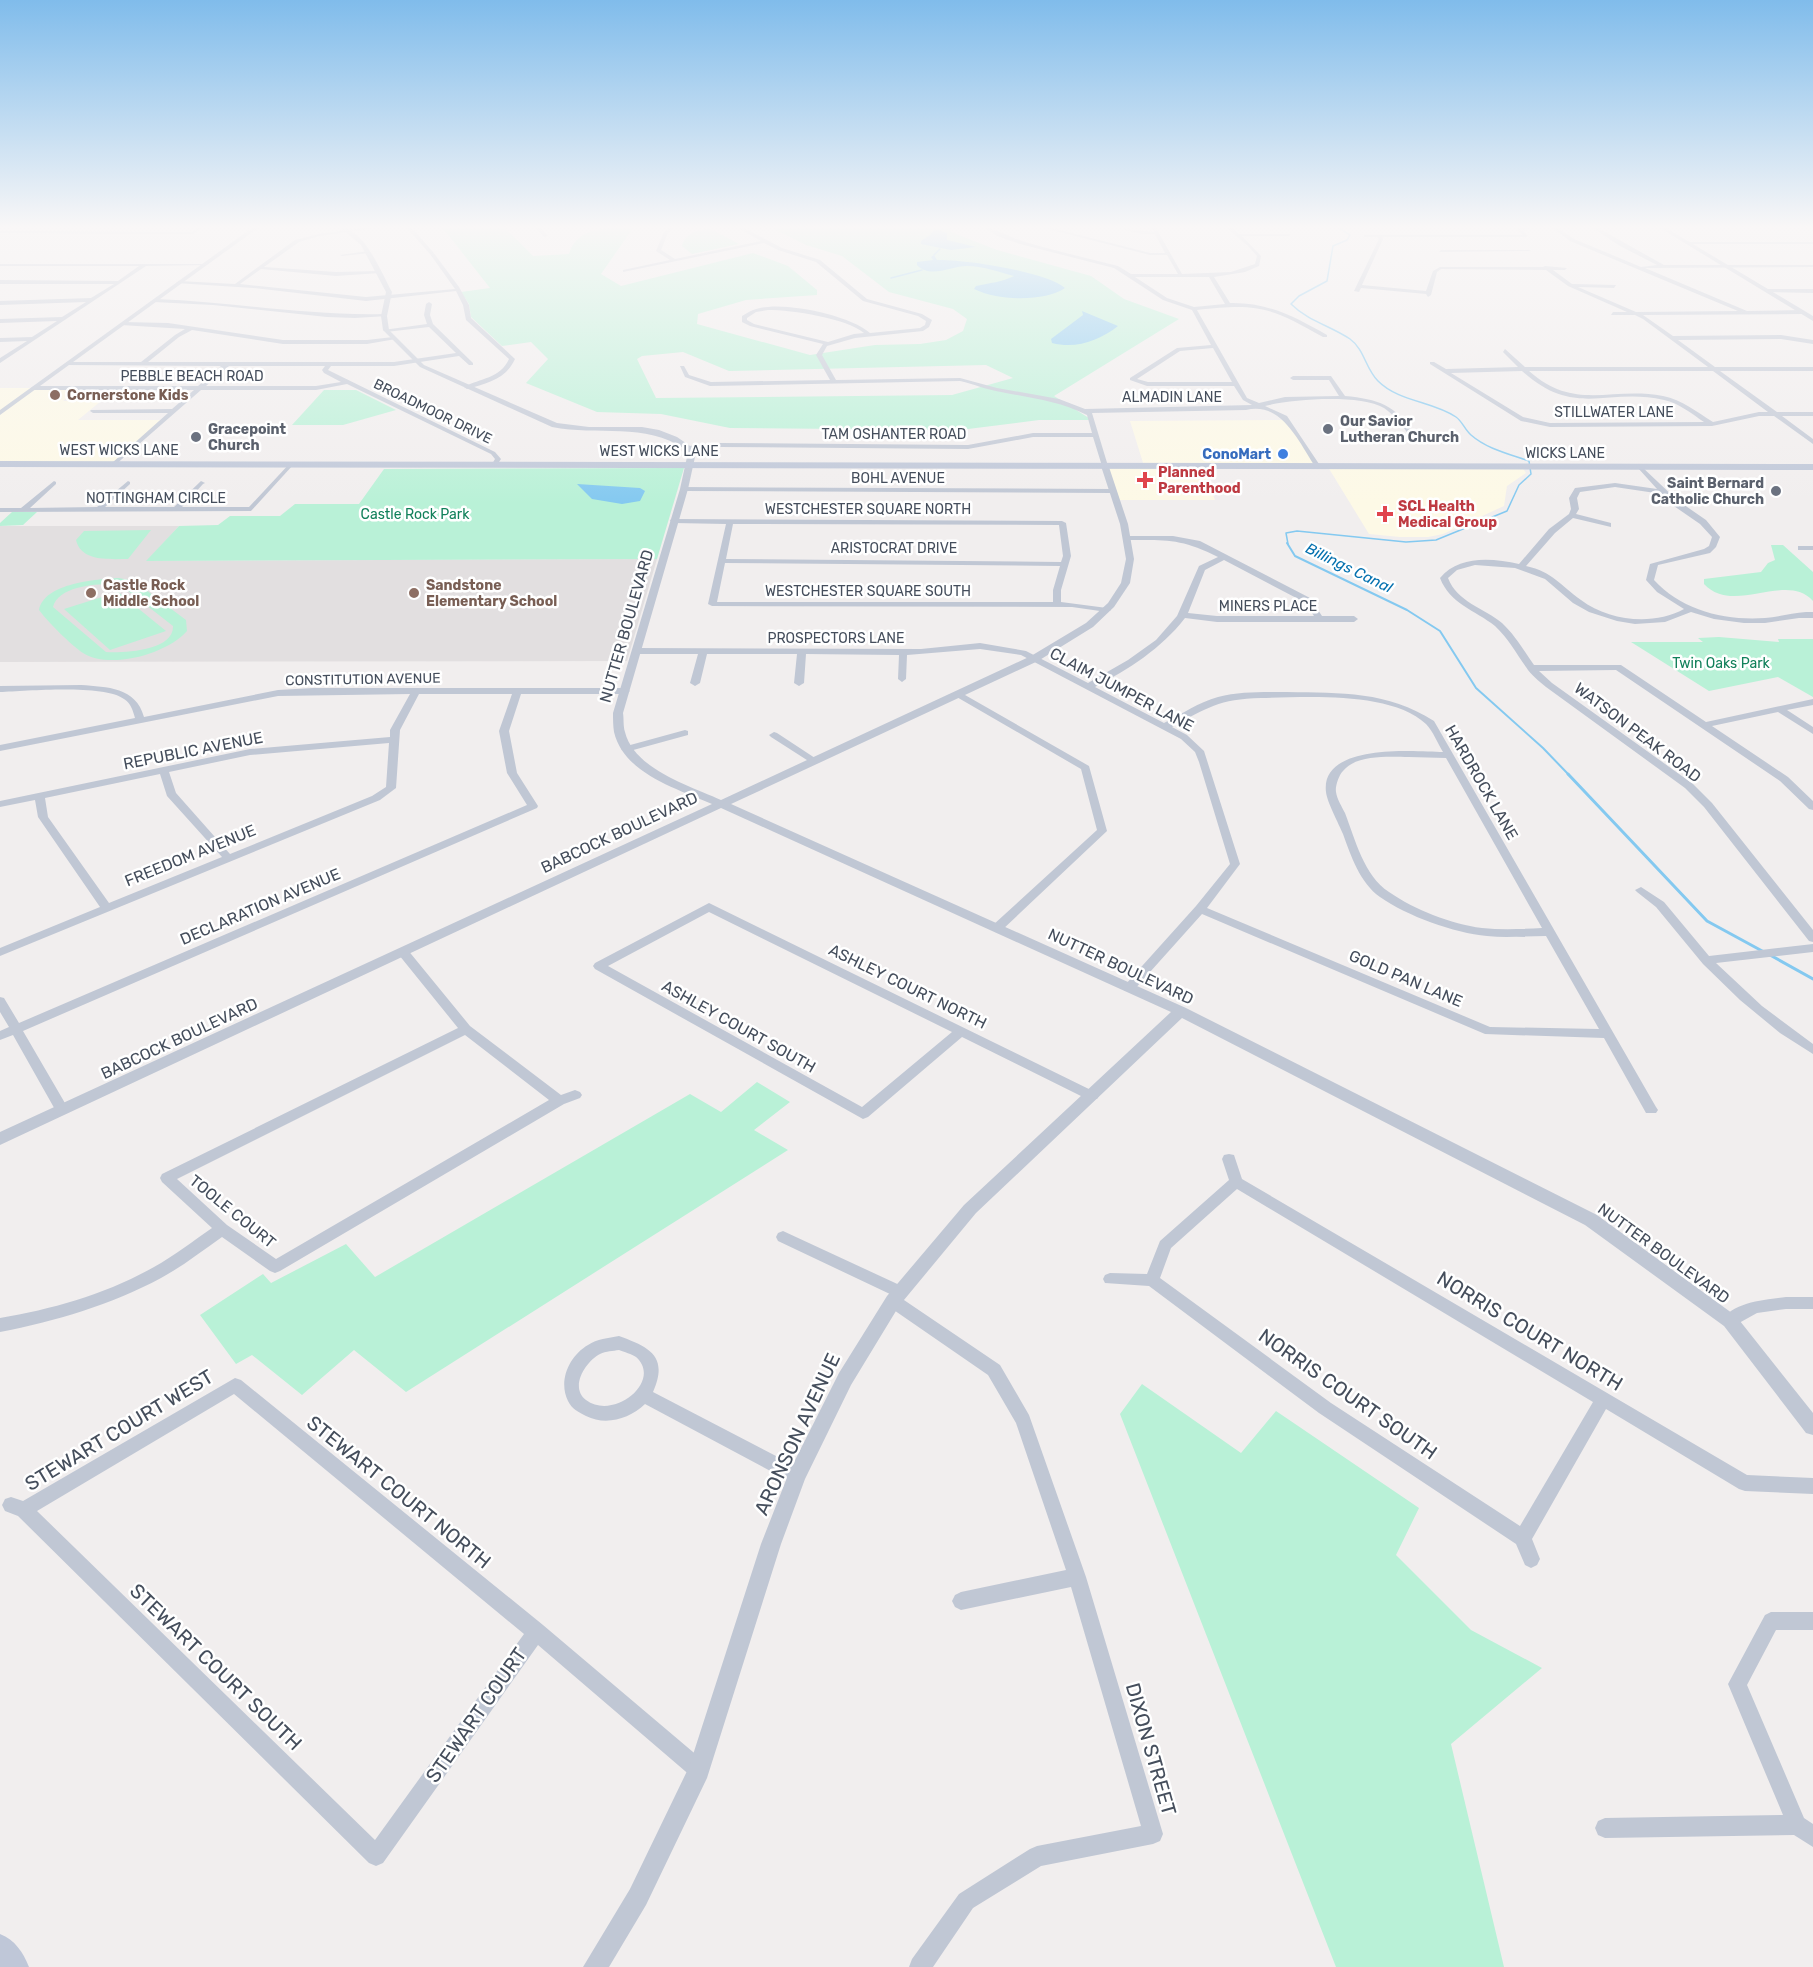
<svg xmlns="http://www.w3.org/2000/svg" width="1813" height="1967" viewBox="0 0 1813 1967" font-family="Rubik,sans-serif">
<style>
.commercial{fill:#fdf9e6}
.education{fill:#e2dfe0}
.green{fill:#b9f1d7;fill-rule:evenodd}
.water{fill:#84c9f0}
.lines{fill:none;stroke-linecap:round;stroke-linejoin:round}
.stream-far2{stroke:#84c9f0;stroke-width:1.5}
.stream-far1{stroke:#84c9f0;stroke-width:2}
.stream{stroke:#84c9f0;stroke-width:3}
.minor{fill:#c0c7d4;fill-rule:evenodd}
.tertiary{fill:#c0c7d4;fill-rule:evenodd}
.secondary{fill:#bfc7d8;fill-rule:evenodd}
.education-dot{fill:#8d6e63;stroke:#fff;stroke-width:2}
.worship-dot{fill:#6b7280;stroke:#fff;stroke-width:2}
.shop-dot{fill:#3f7fe0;stroke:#fff;stroke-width:2}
.health-dot{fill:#e0444e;stroke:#fff;stroke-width:2}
.labels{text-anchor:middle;stroke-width:5;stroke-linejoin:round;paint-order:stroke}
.far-street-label{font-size:14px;fill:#454e5c;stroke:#fff}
.far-education-label{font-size:14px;font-weight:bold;fill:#785e54;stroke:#fff;text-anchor:start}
.far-worship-label{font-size:14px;font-weight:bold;fill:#5b616d;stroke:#fff;text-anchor:start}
.far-shop-label{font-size:14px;font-weight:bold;fill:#366cbe;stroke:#fff;text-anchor:end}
.far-health-label{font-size:14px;font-weight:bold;fill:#be3a42;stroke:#fff;text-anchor:start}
.far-park-label{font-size:14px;fill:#12815b;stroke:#fff}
.far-water-label{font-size:15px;font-style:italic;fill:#0571af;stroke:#fff}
.street-label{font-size:16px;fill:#454e5c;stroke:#fff}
.near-street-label{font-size:20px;fill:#454e5c;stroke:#fff}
</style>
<rect width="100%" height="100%" fill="#f1eeee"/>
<path class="commercial" d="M0,388H79L63,401H101L78,420H162L114,464H0Z
M1287,420L1318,467H1203L1215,500H1115L1105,466H1144L1130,421Z
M1328,467H1522L1526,473L1507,486L1504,506L1443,534L1428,537H1400L1369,534Z"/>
<path class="education" d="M0,526H179L147,561L657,559L627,661L0,662Z"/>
<path class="green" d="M440,228H505L533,256L569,254C578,225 608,228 633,228L601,274L621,286L753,253L788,266L817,290V295L746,300L698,314L697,324L810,355L875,345L920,344L946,340L963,331L967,319L953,309L889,292L842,256L806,245L772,228H950L951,232L997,250L1091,276L1124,299L1179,319L1054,396L1092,420H1039L960,430L730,428L661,414L597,412L526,383L548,359L531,342L502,346L471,317L469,304L461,292L490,288L446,232ZM683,352L729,371L986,365L1013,378L952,395L656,398L637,359L642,356Z
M709,228L739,244L692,254L682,246C685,233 697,231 709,228Z
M324,390H356L396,410L343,425H292Z
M684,468L657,559L146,561L179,526L218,525L230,516H280L295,504H359L384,469Z
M12,512H37L23,525L0,526V523Z
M151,530L128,559C110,559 81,562 76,540L84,531Z
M1771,545H1783L1813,572V601C1786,571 1734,616 1704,584V579L1761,572L1768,563L1775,560Z
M119,578L134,581L186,620L187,631C167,654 110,670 83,653C70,644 48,622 39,610C44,583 97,579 119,578ZM110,584L123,587L173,626C174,651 123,653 106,652L53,607C58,587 93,584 110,584Z
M118,592L166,631L110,650L64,609Z
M1719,637L1779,642L1778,639H1813V697L1778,677L1709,691L1631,642H1703L1698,638Z
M757,1082L790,1102L754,1130L788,1150L406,1392L354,1350L302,1395L252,1355L236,1364L200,1315L263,1274L271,1283L346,1244L375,1277L690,1094L721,1112Z
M1142,1384L1241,1453L1276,1411L1419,1508L1396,1555L1471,1630L1542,1668L1451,1744L1504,1967H1336L1120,1414Z"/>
<path class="water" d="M939,230L947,233V240L976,247L951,250L921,244V241L930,235L933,231Z
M934,255L937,260C964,259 1047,272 1065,288C1046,301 1001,302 974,289L976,286C990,283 1002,282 1014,276C999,272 982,266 967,266C951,266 930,279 917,265V262L933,260L931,257Z
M1082,311L1118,326C1099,341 1076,349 1052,343L1051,339L1083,315Z
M577,484L640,488L645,491L640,501L622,504L592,499Z"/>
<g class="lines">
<path class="stream-far2" d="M934,255L940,249
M891,278L922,270
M1288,544L1286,533L1297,531L1406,542L1436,540L1507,511L1519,485L1531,474L1529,461C1509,454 1487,449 1471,435C1465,430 1462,421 1456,417C1432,401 1399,402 1378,381C1365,368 1365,350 1350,339C1331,326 1308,321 1291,304L1299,296L1327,281L1333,246L1347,240L1350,235L1339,228"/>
<path class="stream-far1" d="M1287,543L1295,556L1407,610L1440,631L1476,688L1543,748L1569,775"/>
<path class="stream" d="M1568,774L1707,921L1764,952
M1770,955L1813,979"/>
<path class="minor" d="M197,228H202L193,234L0,233V231L192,232Z
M362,228H376L319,236L299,242L264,267L336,272L378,271L380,273L336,276L261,269L240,284L366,297L455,289L430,254L407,228H412L433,252L459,287L469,305L471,318L515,359C506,379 487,383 467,389L464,387C480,378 500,379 509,359L466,320L463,305L456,291L366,301L253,288L176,283L179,281L235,284L295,240L319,234Z
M536,228H541L548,236L544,237Z
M669,228H675L668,233L661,250L675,259L761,241L738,228H744L782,248L820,260L867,299L922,314L932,320L929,327L923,331L855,338L827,346L822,355L836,380L960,378L997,388L1059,399L1085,409L1252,405L1243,400L1234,386H1147L1130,380V378L1177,348L1211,345L1192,310L1163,300L1114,268L1020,244L997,236L985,228C996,228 1013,239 1025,242C1056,251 1087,258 1118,266L1131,274H1178L1167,255H1150L1044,228H1052L1150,253H1165L1155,234H1143L1116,228L1154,232L1152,228H1156L1182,274L1231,272L1255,264L1257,256L1248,246L1227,228H1232L1239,234H1291L1289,236H1242L1261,256L1259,266L1245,272L1214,277L1230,303C1267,302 1295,317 1327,335V337H1323C1270,307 1258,303 1197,310L1247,398L1259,403L1285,397L1339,396L1329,380H1293L1290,378L1293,376H1331L1345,396C1378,399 1396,405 1414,434L1409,435C1402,425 1394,415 1384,408C1360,394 1292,399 1265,406L1287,416L1321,467L1320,468H1316C1299,443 1282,401 1246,410L1092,413L1108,466L1105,468L1102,466L1093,437H1033L968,449L720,447L687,449V447L689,446L720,443L968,445L1033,433H1092L1087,415C1059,401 1031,398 1001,392C987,390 974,384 960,381L710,386L685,377L680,366H684L689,375L711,382L830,380L816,355L823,344L750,326L742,322V316C750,311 758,307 768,307C793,304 851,316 870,333L920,328L925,325L926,321L918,316L863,301L816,262L778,250L764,243L623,272V270L670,260L656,251L664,232ZM1135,277H1209L1225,304L1194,307L1167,298ZM768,310C792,310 846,318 864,333L854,334L828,342L754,324L747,320V318L756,312ZM1213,348L1232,382H1148L1137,379L1180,351Z
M1516,228H1532L1522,230L1528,236L1526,237H1382L1383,239L1362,285L1426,291L1433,271L1440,267H1543L1545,266L1567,268L1565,270H1553L1572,284L1616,285L1614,288L1578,287L1636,312L1738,311L1570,241L1553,228H1558L1574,239L1641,267L1657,265L1620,246L1593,228H1598L1664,265H1813V267L1645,268L1747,311L1802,310L1805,312L1802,314L1643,315L1673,336L1781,335L1813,340V344L1781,339L1678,340L1715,367H1813V371H1720L1777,412H1813V416H1782L1813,439V444L1774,416H1759L1712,426L1550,427L1521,421L1430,364V362H1434L1446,369L1518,367L1503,352L1505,349L1525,367H1708L1643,319L1635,315H1611L1613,312H1627L1568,286L1546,270L1441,269L1437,272L1431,295L1428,297L1426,294L1361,288L1359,292L1354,291L1379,239L1377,237H1364V235H1522ZM1522,371C1575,419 1607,387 1664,400C1679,403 1692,414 1704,422L1550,423L1523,417L1451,373ZM1529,371H1713L1768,412H1759L1713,422C1697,412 1682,400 1663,396C1611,386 1575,412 1529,371Z
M1687,242H1813V244H1685Z
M1441,250H1529L1531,251L1439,252Z
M368,251L370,253L342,256L340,255Z
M0,264H206L208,265L146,266L0,363V358L27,341L0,342V338L32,337L57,321L0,323V319L62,317L86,302L0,305V301L91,298L114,284H0V280L118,281L139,266H0Z
M1767,289H1813V293L1765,292Z
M156,299C232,302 308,316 384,314L387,316L355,318L327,317L213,305L154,302Z
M429,302L432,304L430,315L433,324L473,363V365H469L459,356L394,366H331L328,370L495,452L501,459L497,465L492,464L495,459L491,454L347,384L316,390H201L114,466L111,464L112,463L168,413H93L90,411L91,410L172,409L194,390H34L31,388L34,386H198L221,366L66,365L68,362H141L175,335L185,329L121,325L123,322L168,323L283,340H367L393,337L396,339L367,344H283L192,330L179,337L148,362H394L456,353L429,327L386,332L383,330L427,324L424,315L426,304ZM229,366H325L322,370L324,373L341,382L316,386H206Z
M291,462L294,464L293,465L251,511L0,512V508H21L54,481L56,482V484L30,508L97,507L128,481L130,482V484L105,507H174L201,481L205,483L203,484L182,507H249Z
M1640,465L1677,500L1706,520L1720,537L1716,547L1710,553L1658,565L1654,580C1681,610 1725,621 1765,618C1778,617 1792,613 1806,612H1813V618H1799L1765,623H1744L1714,619L1691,612L1665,622L1635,624L1617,621L1589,612L1573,603L1545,579L1515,568L1475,565L1457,570L1448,578C1457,602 1484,608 1502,623C1515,635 1524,651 1534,665H1621L1706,722L1813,699V705L1787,710L1813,727V734L1778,712L1712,726L1788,777L1813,801V810L1809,809L1780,781L1616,670L1539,671L1552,683L1693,784L1712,803L1813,930V942L1809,941L1704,807L1685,788L1546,687C1539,681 1531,675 1526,667C1516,653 1508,638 1495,626C1475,610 1450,604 1440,578C1459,555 1492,558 1519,564L1549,529L1569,514L1571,509L1569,498L1575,488L1615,483L1657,489L1638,468L1637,467ZM1615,487L1662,494L1671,504L1700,524L1712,537L1709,546L1704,549L1650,564L1646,580L1657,592L1684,609C1653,626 1609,621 1581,600C1560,585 1553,572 1526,566L1555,533L1573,518L1611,527V523L1576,514L1579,509L1577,498L1580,492Z
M681,487L1112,489L1116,491L1112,493L684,491H681Z
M671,519L1062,521L1066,523L1071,556L1061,590V602L1107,608L1111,610L1107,612L1072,607L712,606L708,604L726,524L674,523L670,521ZM733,524L1059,525L1063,556L1061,562L726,559ZM725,563L1060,566L1053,590V602H717Z
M1123,536H1173L1200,541L1310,598L1322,616H1354L1358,619L1354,622H1217L1185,618C1161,649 1129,669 1095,687L1164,723C1182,714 1199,702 1218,697C1241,691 1265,692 1287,692C1342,693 1387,691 1434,721L1656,1107L1658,1110L1656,1113H1646L1604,1038L1485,1034L1202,914L1133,991H1125L1123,988L1125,985L1196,906L1230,864L1199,762L1195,752L1181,739L1021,655L980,649L907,655L906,679L902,682L898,679L899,655L806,654L804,683L799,686L794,683L797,654H707L700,683L695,686L690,683L698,654H636L632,651L636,648L921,649L980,643L1026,651L1088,683L1128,660L1156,640L1177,616L1199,566L1218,557C1181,538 1165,540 1126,540H1123ZM1224,560L1304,602L1314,616H1217L1188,613L1205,570ZM1261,698C1307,697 1391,691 1426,724C1433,731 1438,744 1443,752C1414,751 1320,743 1326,792C1327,802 1339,824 1343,834C1351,856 1360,883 1380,897C1407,916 1454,933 1487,936C1506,938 1526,936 1546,936L1599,1029L1490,1027L1207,908L1240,864L1204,751L1187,735L1172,727C1207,708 1219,699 1261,698ZM1409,757L1446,758L1542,928C1522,929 1502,930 1482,928C1451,924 1415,910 1389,892C1364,876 1355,839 1345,813C1342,807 1337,799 1336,792C1335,786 1339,775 1343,771C1357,754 1389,757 1409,757Z
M1798,546H1813V550H1798Z
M81,685C107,687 136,687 144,717L278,690L313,688H625L630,691L625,694H521L509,731L517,773L538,806L537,808L23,1031L69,1110L67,1113H57L13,1035L0,1040V1031L9,1027L0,1012V997L4,998L19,1023L527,805L507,773L499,731L512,694H419L400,730L396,788L380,800L0,956V948L100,907L38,817L35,800L0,807V801L250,749L390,737V730L410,694L278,696L0,751V745L135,718C133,711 131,703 124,699C104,684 27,691 0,692V686ZM389,743L386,787L372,796L230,854L176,793L169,772L250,755ZM160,774L167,796L222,857L109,903L48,817L45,798Z
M958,691L1089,766L1107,831L1001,931L997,932L991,928L993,925L1097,830L1081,769L955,696L953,694Z
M685,730L688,731V735L626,752L621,749L623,747Z
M774,732L777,733L818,760L813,763L810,762L771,737L769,735Z
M1641,887L1664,902L1709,956L1813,944V952L1716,963L1762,1006L1813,1044V1054L1780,1033L1740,1000L1703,964L1656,907L1637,892L1635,890Z
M709,903L1097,1093L1099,1096L1097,1099H1087L962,1037L868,1117L863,1119L595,969L593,966L595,963ZM709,912L952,1032L862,1107L608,966Z
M403,948L407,949L470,1026L561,1095L575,1090L580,1092L582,1095L580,1098L564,1104L280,1271L275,1273L270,1271L222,1237C202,1251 183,1266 161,1278C111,1305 56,1321 0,1332V1318C53,1309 106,1294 154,1267C174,1256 193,1241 212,1228L162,1182L160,1178L162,1174L458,1028L399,955L397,952L399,949ZM465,1035L549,1100L276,1259L227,1225L177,1179Z
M1229,1154L1234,1155L1242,1179L1747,1475L1813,1478V1494L1745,1491L1739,1489L1606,1409L1532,1539L1540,1559L1537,1565L1531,1568L1525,1565L1516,1544L1319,1413L1149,1286L1105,1283L1103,1279L1105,1275L1110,1273L1147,1274L1160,1241L1229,1180L1222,1159L1224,1155ZM1237,1189L1593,1402L1520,1526L1331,1403L1160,1278L1171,1248Z
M783,1231L906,1288L909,1292L906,1296L901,1298L1000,1365L1029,1415L1086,1577L1163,1834L1160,1841L1153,1844L1041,1866L973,1908L933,1967H909L912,1959L959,1894L1030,1849L1037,1846L1141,1826L1071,1587L961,1610L955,1607L952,1601L955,1595L961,1592L1066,1570L1016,1423L988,1375L888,1306L885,1301L888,1296L892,1295L778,1241L776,1237L778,1233Z
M1786,1297H1813V1309H1786L1757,1313L1730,1328L1725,1326L1722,1321C1731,1302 1768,1299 1786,1297Z
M619,1336C649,1347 669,1356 653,1392L803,1470L805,1476L803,1482L797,1484L791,1482L645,1404C629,1419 606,1426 586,1416C578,1412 572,1409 568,1401C558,1381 569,1356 588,1345C597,1339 608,1338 619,1336ZM619,1350C624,1352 632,1354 636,1357C663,1381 614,1421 586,1400C569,1387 586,1361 600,1354C606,1351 613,1351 619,1350Z
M235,1378L241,1380L543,1625L706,1763L709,1770L706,1777L699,1780L692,1777L538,1645L383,1863L376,1866L369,1863L18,1516L5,1511L2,1505L5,1499L11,1497L23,1501ZM234,1394L524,1634L375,1840L37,1511Z
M1771,1612H1813V1630H1776L1747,1685L1804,1818L1813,1824V1847L1794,1835L1605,1838L1598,1835L1595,1828L1598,1821L1605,1818L1783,1815L1728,1684L1765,1615Z"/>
<path class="tertiary" d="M252,228H258L0,415V410Z
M341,228C364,228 382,274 392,292L387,316L389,330L424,365L557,423L589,427H642L659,430L677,437L693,448L695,457L688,489L623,713C624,719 623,726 625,732C634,769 690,786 721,800L1031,656L1086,623L1108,603L1121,583L1126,559L1120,524L1101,466L1108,464L1128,524L1134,559L1130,583L1114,607L1093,627L1038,661L731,804L1186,1008L1597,1215L1736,1316L1813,1413V1435L1806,1433L1724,1326L1585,1225L1182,1018L976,1213L899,1306L851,1385L805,1479L781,1544L707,1778L646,1905L609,1967H583L630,1889L689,1767L761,1544L790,1470L839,1373L887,1296L964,1205L1171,1012L721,808L0,1145V1132L712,804C678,789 624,774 614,732C613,726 613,719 613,713L680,489L687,457L685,449C645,422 598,436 552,427L420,367L383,330L381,316L386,292L361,245Z
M1660,228H1666L1813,316V321Z"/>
<path class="secondary" d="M0,461L1813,464V470L0,467Z
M0,1934C15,1940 23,1952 29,1967H0Z"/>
</g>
<linearGradient id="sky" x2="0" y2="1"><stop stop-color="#80bceb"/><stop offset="0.45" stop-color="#f9f7f7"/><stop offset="1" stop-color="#f9f7f7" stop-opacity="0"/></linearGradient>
<rect width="1813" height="504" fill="url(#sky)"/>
<g class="education-dot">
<circle cx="55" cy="395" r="6"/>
<circle cx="91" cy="593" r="6"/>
<circle cx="414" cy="593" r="6"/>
</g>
<g class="worship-dot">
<circle cx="1328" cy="429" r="6"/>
<circle cx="196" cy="437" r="6"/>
<circle cx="1776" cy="491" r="6"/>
</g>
<circle class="shop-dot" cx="1283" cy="454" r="6"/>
<g class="health-dot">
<path d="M1142 471h6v6h6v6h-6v6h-6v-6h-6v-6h6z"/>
<path d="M1382 505h6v6h6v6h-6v6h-6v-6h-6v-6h6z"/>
</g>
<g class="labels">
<g class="far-street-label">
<text x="192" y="381">PEBBLE BEACH ROAD</text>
<text x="1172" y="402">ALMADIN LANE</text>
<text transform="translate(433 411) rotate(26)" y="5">BROADMOOR DRIVE</text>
<text x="1614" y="417">STILLWATER LANE</text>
<text x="894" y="439">TAM OSHANTER ROAD</text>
<text x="119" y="455">WEST WICKS LANE</text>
<text x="659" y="456">WEST WICKS LANE</text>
<text x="1565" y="458">WICKS LANE</text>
<text x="898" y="483">BOHL AVENUE</text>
<text x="156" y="503">NOTTINGHAM CIRCLE</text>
<text x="868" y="514">WESTCHESTER SQUARE NORTH</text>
<text x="894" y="553">ARISTOCRAT DRIVE</text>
<text x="868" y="596">WESTCHESTER SQUARE SOUTH</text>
<text x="1268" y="611">MINERS PLACE</text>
<text x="836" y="643">PROSPECTORS LANE</text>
<text transform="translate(363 679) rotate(-1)" y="5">CONSTITUTION AVENUE</text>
</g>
<g class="far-education-label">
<text x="67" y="400">Cornerstone Kids</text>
<text x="103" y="590">Castle Rock<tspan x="103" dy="16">Middle School</tspan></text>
<text x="426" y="590">Sandstone<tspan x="426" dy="16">Elementary School</tspan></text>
</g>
<g class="far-worship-label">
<text x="1340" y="426">Our Savior<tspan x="1340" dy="16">Lutheran Church</tspan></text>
<text x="208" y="434">Gracepoint<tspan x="208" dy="16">Church</tspan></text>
<text x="1764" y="488" text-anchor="end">Saint Bernard<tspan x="1764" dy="16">Catholic Church</tspan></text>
</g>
<g class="far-shop-label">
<text x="1271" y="459">ConoMart</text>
</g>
<g class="far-health-label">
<text x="1158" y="477">Planned<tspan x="1158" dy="16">Parenthood</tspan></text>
<text x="1398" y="511">SCL Health<tspan x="1398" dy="16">Medical Group</tspan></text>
</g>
<g class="far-park-label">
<text x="415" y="519">Castle Rock Park</text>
<text x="1721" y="668">Twin Oaks Park</text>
</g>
<g class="far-water-label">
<text transform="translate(1349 568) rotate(26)" y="5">Billings Canal</text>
</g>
<g class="street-label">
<text transform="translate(626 626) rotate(-74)" y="6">NUTTER BOULEVARD</text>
<text transform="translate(1122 689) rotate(28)" y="6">CLAIM JUMPER LANE</text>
<text transform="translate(1638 732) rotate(37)" y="6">WATSON PEAK ROAD</text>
<text transform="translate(193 750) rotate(-11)" y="6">REPUBLIC AVENUE</text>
<text transform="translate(1482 782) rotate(60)" y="6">HARDROCK LANE</text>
<text transform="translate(619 832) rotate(-25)" y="6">BABCOCK BOULEVARD</text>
<text transform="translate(190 855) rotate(-22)" y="6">FREEDOM AVENUE</text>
<text transform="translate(260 906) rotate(-23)" y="6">DECLARATION AVENUE</text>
<text transform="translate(1121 966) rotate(25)" y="6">NUTTER BOULEVARD</text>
<text transform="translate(1406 978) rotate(23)" y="6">GOLD PAN LANE</text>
<text transform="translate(908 986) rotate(26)" y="6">ASHLEY COURT NORTH</text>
<text transform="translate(739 1026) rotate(29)" y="6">ASHLEY COURT SOUTH</text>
<text transform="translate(179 1038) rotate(-25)" y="6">BABCOCK BOULEVARD</text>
<text transform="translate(233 1211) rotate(39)" y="6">TOOLE COURT</text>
<text transform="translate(1664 1253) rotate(36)" y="6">NUTTER BOULEVARD</text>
</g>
<g class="near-street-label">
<text transform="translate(1530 1331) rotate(31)" y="7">NORRIS COURT NORTH</text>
<text transform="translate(1348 1394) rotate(35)" y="7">NORRIS COURT SOUTH</text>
<text transform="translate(119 1430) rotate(-31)" y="7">STEWART COURT WEST</text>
<text transform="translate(797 1434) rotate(-65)" y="7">ARONSON AVENUE</text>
<text transform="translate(399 1492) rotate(39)" y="7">STEWART COURT NORTH</text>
<text transform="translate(216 1667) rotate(44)" y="7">STEWART COURT SOUTH</text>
<text transform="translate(476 1715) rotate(-55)" y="7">STEWART COURT</text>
<text transform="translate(1151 1749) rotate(74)" y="7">DIXON STREET</text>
</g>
</g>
</svg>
